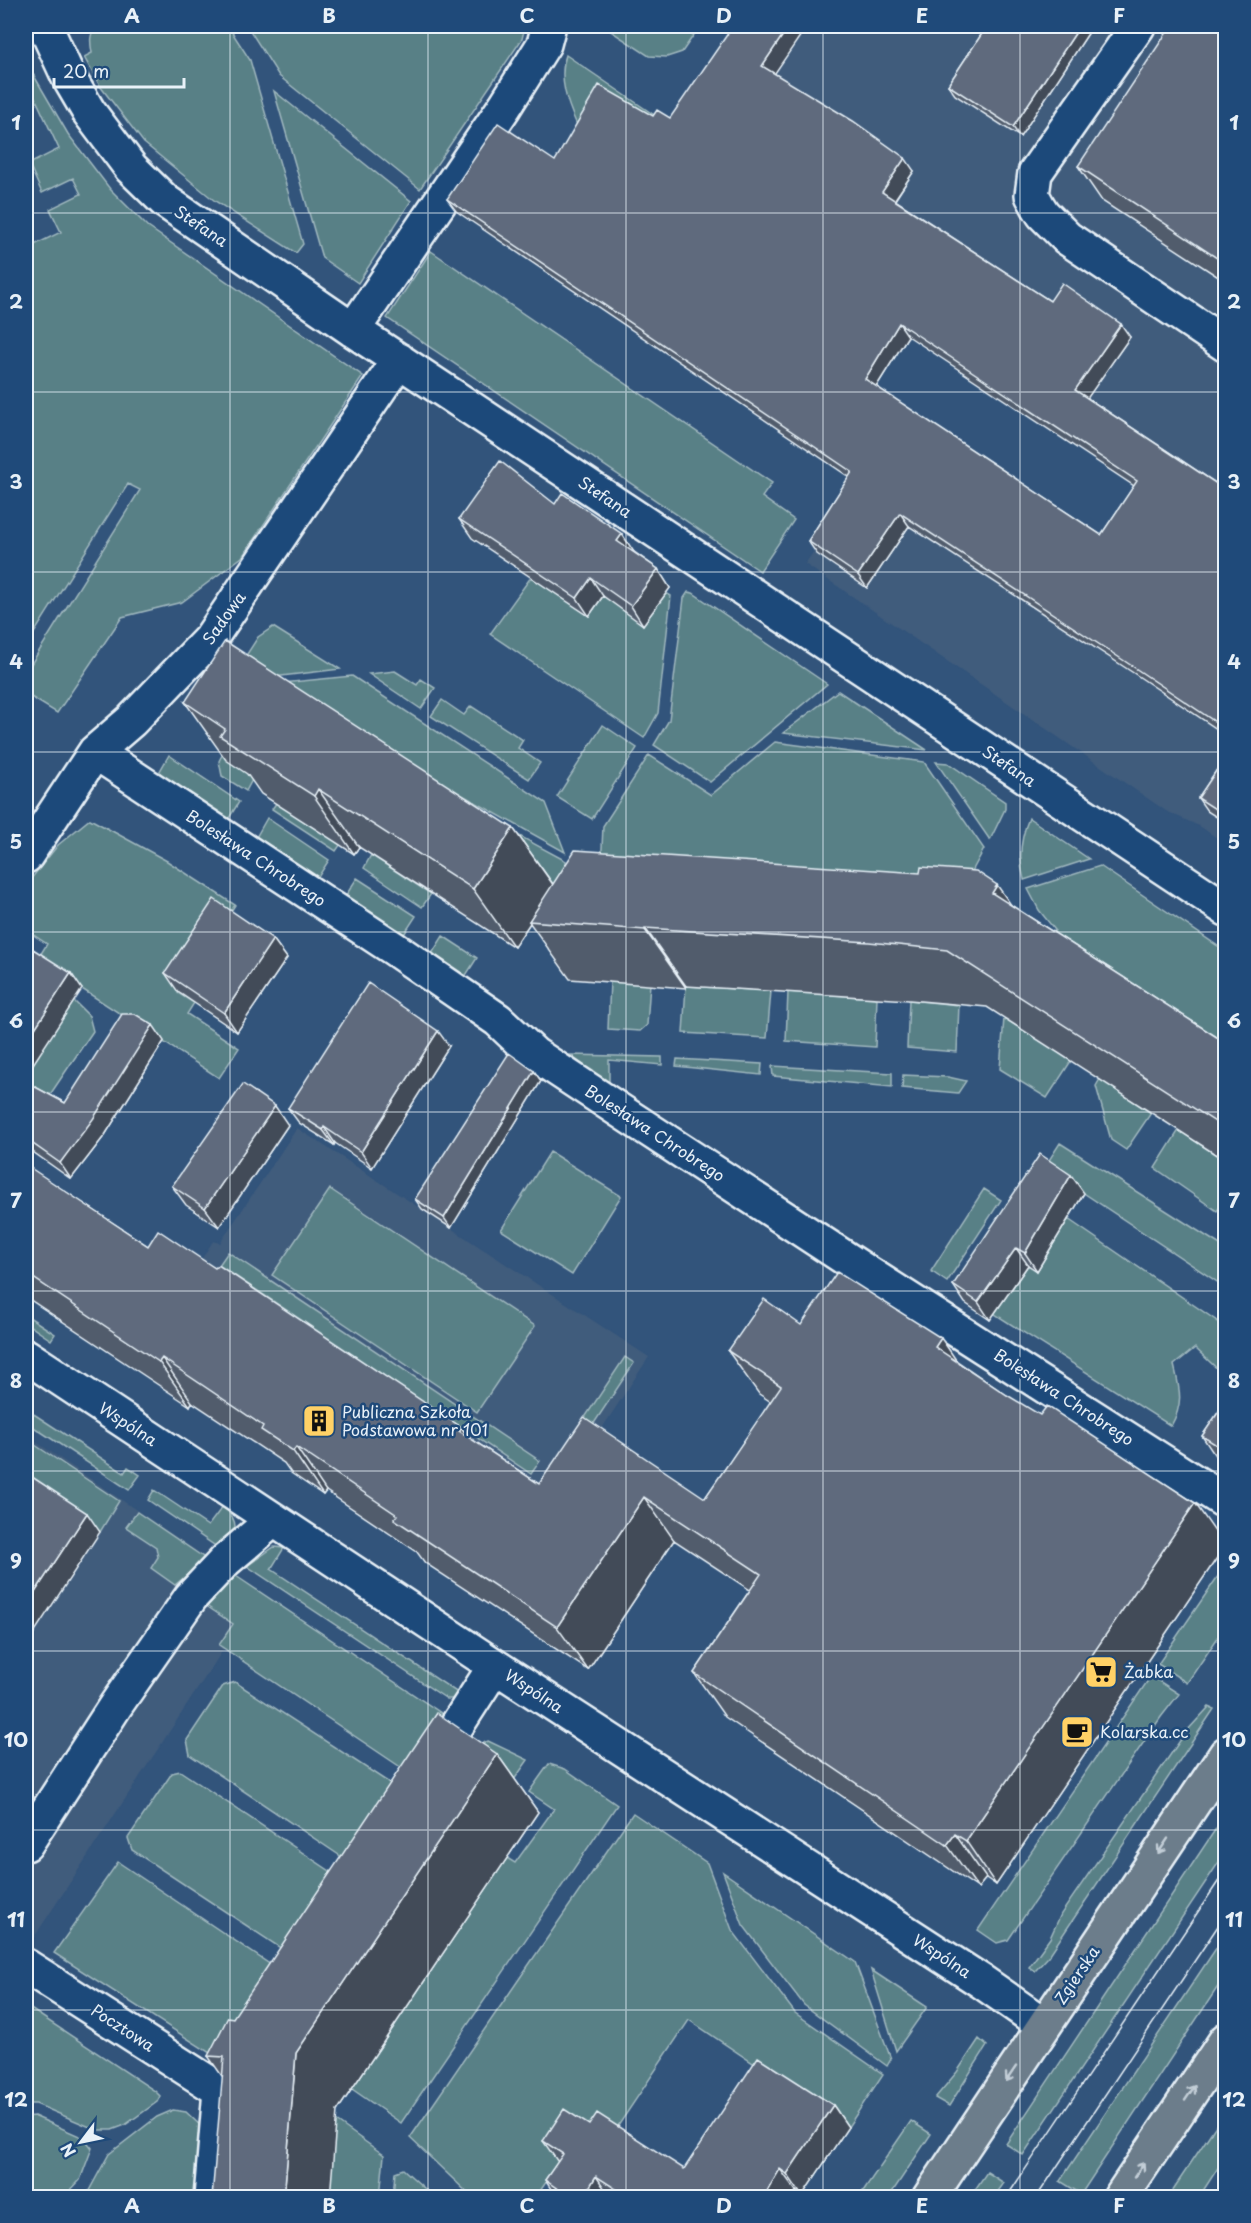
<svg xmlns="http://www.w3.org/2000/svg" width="1251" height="2223" viewBox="0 0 1251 2223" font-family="'Playpen Sans',sans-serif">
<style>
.built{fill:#3f5b7c}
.green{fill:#598086;stroke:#a0b8bf;stroke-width:1.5}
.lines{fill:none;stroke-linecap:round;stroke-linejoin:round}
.minor-casing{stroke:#e8f1f8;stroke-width:38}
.major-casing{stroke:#e8f1f8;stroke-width:38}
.minor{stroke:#1f4a7a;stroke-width:33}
.major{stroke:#6c7d8b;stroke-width:33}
.tram{stroke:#e8f1f8;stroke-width:1.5}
.wall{fill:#515c6c;stroke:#e8f1f8;stroke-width:1.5;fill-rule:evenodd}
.shaded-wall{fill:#424b58;stroke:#e8f1f8;stroke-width:1.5}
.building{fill:#5e6b7d;stroke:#e8f1f8;stroke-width:1.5;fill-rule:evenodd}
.oneway{stroke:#c3ced7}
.grid{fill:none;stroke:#e8f1f8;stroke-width:1.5;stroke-opacity:0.55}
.labels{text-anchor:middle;stroke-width:5;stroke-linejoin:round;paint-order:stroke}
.street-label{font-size:16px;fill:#e8f1f8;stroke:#1f4a7a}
.poi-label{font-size:16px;fill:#e8f1f8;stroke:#1f4a7a;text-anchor:start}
.neatline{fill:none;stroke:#e8f1f8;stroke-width:2}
.grid-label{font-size:20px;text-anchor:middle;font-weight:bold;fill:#e8f1f8}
</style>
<rect width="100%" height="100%" fill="#32547b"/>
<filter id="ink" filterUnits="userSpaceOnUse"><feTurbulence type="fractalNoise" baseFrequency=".0167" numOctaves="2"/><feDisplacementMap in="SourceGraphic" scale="12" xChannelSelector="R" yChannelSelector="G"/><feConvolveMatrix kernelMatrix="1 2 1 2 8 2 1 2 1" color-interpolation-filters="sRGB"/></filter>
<g filter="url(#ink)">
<path class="built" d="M751,26H1225V496L679,131Z
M885,448L1225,673V844L1201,827L1166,811L805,564Z
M297,1128L649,1357L547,1512L196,1268L213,1241L220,1243Z
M26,1435L260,1594L33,1939L26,1934Z"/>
<path class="green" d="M97,26H228L250,60L303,244L296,253L215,201L144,143L100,86L84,57L92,53C90,42 89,33 97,26Z
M250,26H525L522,39L420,189L279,76L249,29Z
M603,26H700L682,52L667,57L649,56Z
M566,55L666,123L577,125C567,103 558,78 566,55Z
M26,62L68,134L110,189L148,227L363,376L242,557L182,602L122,617L57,713L26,694V672L140,490L128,484L26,646V249L61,232L50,209L81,194L73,178L42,193L29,164L59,149L26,78Z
M274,91L411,201L358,283L322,258Z
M431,251L772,483L762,497L794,520L760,571L387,318Z
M531,577L589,616L603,596L643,624L666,593L671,596L658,713L644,738L490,634Z
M688,592L693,593L827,684L710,782L654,745L669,720L684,598Z
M273,627L340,669L273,677L225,688L258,637Z
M395,671L417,685L421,679L435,688L421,709L369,674Z
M352,676L546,803L565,852L439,782L282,683Z
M265,687L436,791L566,861V877L561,890L253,778L246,791L222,776L219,761L221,757Z
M838,691L927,750L783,733Z
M442,700L464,715L471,706L523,740L518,748L540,763L529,779L431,716Z
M603,725L637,748L592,819L557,797Z
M775,742L924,762L984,849L964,886L601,870L603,826L649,755L711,795Z
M169,755L239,802L226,823L162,782L160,771Z
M936,762L948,763L1005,802V809L990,840Z
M281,796L345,838L336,851L272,809Z
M267,818L329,860L313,885L254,841Z
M1029,818L1089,859L1024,880C1018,858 1020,839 1029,818Z
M90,819L167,861L235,905L178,993L194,1003L187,1014L239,1048L219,1078L82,989L34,965L47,944L26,930V885L58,845Z
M371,855L431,894L422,907L364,868Z
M1100,866L1225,951V1075L1039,955L1055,930L1039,910L1028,889Z
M357,878L416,916L399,942L341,903Z
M443,936L477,958L461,983L428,960Z
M610,981L650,983L647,1025L640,1031L608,1029Z
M686,986L771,991L767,1038L683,1033Z
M788,992L877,998L875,1047L786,1041Z
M909,1000L959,1005L957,1052L907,1048Z
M74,1001L89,1016L93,1031L45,1102L26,1094V1074Z
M1004,1018L1071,1061L1047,1098L1000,1069Z
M570,1055L662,1057V1065L609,1060V1084Z
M677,1059L762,1064L761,1075L676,1066Z
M772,1066L892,1073V1087L773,1076Z
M903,1075L948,1077L966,1081L958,1093L902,1088Z
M1100,1079L1151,1113L1126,1150L1111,1140L1096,1086Z
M1179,1130L1225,1161V1199L1217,1211L1155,1168Z
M1060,1143L1225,1248V1287L1052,1172L963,1295Z
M550,1152L621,1196L572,1275L501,1230Z
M330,1189L535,1326L477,1412L272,1275Z
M984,1189L1001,1200L947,1282L931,1271Z
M1068,1219L1220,1323L1225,1316V1376L1195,1348L1174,1365C1180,1390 1184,1403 1171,1426L990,1311L1009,1293L1028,1265L1037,1270Z
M228,1252L540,1461L531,1474L219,1265Z
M26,1315L55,1334L51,1340L26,1323Z
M625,1357L634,1363L573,1455L564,1449Z
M26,1409L124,1473L128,1467L140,1475L129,1490L26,1422Z
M26,1439L119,1501L100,1532L26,1483Z
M154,1490L208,1526L223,1506C241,1523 238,1534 220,1549L148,1500Z
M137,1512L206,1559L175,1585L151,1568L158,1557L156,1547L126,1527Z
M274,1547L284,1548L271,1569L461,1695L455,1699H447L247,1566Z
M1225,1566V1627L1187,1683L1158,1664Z
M236,1576L444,1715L408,1772L219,1645L233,1624L205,1605Z
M1151,1676L1179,1694L1161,1717L1008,1940L997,1943L978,1930Z
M235,1682L391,1784L342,1857L190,1755L187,1740L223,1686Z
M1209,1707L1214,1709L1048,1957L1035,1971L1029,1967L1050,1938L1061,1914L1186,1732Z
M488,1741L528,1760L506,1791L465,1750Z
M549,1764L565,1769L617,1805L401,2123L352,2089L353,2086L507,1858L515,1863L554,1809L529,1792Z
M180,1771L336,1875L285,1951L132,1850L128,1838L172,1773Z
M633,1813L707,1863L732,1930L795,2013L883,2074L848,2127L689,2020L604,2147L559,2163L536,2197H472L410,2138Z
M1225,1815V1853L1023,2155L1006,2144Z
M118,1862L271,1965L213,2055L54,1953Z
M723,1872L855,1962L891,2059L887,2066L804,2005L743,1925Z
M1225,1935V1976L1081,2194L1060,2181Z
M871,1970L927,2007L896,2051Z
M26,2006L155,2091L160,2096L157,2102L125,2125L112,2130H97L36,2104H26Z
M979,2039L987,2046L949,2106L935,2098L957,2072Z
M173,2110L186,2112L204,2129L198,2197L85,2198L109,2154L157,2117Z
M1225,2112V2157L1199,2197H1168Z
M34,2116L84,2138L92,2148L80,2180L64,2197H42L26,2193V2117Z
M332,2118L384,2155L380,2197L330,2198Z
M911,2121L931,2134L889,2197H859Z
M403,2169L434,2197H393L395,2172Z
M987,2172L1004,2183L994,2197H970Z"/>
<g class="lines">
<defs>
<path id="minor" d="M45,26L69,78L89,112L131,168L165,201L353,330L1226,909
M1138,26L1035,173L1032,195L1038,206L1043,214L1067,238L1226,345
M353,330L505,106L544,44L548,29L546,26
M95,752L393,948L498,1020L534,1054L631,1118L871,1275L1226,1502
M26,856L95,752L131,721L210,639L399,360
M26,1356L495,1666L981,1981L1044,2025
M432,1764L495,1666
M26,1844L116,1705L191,1597L226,1560L273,1520
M26,1966L220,2090
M211,2198L220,2090L246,2051"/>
<path id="major" d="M929,2198L1226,1754
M1120,2198L1226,2040"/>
</defs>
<use href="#minor" class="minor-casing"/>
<use href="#major" class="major-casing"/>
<use href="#minor" class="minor"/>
<use href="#major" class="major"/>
<path class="tram" d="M1006,2198L1226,1870
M1036,2198L1226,1914"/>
</g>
<path class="wall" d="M987,26H1093L1020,137L955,95L948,85Z
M1226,26V282L1102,201L1078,166Z
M774,73L914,171L895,200L1050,301L1130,337L1087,398L1226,490V735L1135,674L909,526L867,588L817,554L808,541L849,477L456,211L447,199L555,161L653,116L670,118ZM908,336L1134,486L1101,535L876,387Z
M555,504L634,552L658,569L670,588L643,625L603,596L589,616L472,538L459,519Z
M185,702L513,828L553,884L1011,905L1226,1043V1161L987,1007L909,1000L686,986V988L570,979L530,923L514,947L359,847L354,854L261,794L247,774L226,760Z
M1226,756V823L1207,811L1198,798Z
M273,939L287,958L237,1032L178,992L165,973Z
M164,1041L105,1135L71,1179L26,1147V1082L65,1103Z
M449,1046L372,1168L335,1143L334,1145L299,1123L288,1108Z
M534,1071L541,1081L451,1228L422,1209L415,1199Z
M288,1125L219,1227L186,1205L172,1186Z
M26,1166L148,1246L215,1268L461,1427L467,1436L539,1484L705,1498L771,1402L759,1394L728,1351L801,1325L957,1361L1225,1546L996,1885L986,1878L978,1888L725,1717L694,1673L750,1590L674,1540L588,1670L425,1563L417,1552L326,1491L323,1495L291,1473L284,1463L192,1402L190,1406L26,1297Z
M1084,1193L1037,1271L1028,1265L990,1320L965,1303L953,1285Z
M1226,1401V1464L1218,1460L1202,1436Z
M497,1754L538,1812L337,2111L222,2076L208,2056L233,2018Z
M833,2105L848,2127L802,2196L796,2191L792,2198H557L545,2180L558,2162L543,2141L589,2125L684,2169Z"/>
<path class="shaded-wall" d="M789,26H807L771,79L762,66Z
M1080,26H1093L1020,137L1013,127Z
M905,158L914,171L891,205L882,192Z
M899,323L908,336L873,392L865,379Z
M1121,324L1130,337L1084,403L1075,390Z
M900,513L909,526L867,588L858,575Z
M622,534L634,552L630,559L617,541Z
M658,569L670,588L643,625L631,606Z
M591,578L603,596L589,616L577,598Z
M318,789L359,847L354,854L314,796Z
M513,828L554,886L529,921L530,923L514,947L473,889Z
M997,885L1038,943L992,893Z
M645,928L686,986V988L645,930Z
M273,939L287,958L237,1032L224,1013Z
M71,973L82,989L26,1075V1042Z
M153,1025L164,1041L105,1135L71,1179L60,1163Z
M438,1031L449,1046L372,1168L361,1152Z
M534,1071L541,1081L451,1228L444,1218Z
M275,1106L288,1125L219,1227L205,1208Z
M324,1127L335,1143L334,1145L323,1130Z
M1071,1175L1084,1193L1037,1271L1025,1253Z
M1016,1248L1028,1265L990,1320L978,1302Z
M941,1338L971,1382L935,1347Z
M162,1358L192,1402L190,1406L159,1362Z
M461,1427L491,1471L459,1431Z
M296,1447L326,1491L323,1495L293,1451Z
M644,1497L674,1540L588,1670L557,1627Z
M1195,1503L1225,1546L996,1885L966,1841Z
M87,1513L100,1532L26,1645V1606Z
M497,1754L538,1812L337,2111L330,2198H284L296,2053Z
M955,1834L986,1878L978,1888L947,1845Z
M833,2105L848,2127L802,2196L787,2174Z
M780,2169L796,2191L792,2198H763Z
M596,2176L611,2198H583Z"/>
<path class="building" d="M733,26H789L762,66L853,121L905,158L882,192L1050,301L1062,283L1121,324L1075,390L1226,490V729L1126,662L900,513L858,575L808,541L852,472L447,199L498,123L555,161L599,85L653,116L657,110L670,118ZM899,323L1137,481L1101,535L865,379Z
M987,26H1080L1013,127L948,85Z
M1171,26H1226V264L1078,166Z
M500,461L555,504L562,493L622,534L617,541L658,569L631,606L591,578L577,598L459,519Z
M225,641L513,828L473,889L318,789L314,796L220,736L225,729L185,702Z
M1226,756V816L1198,798Z
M575,850L920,873L921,867L976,871L997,885L992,893L1226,1043V1129L947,950L869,942L645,928V930L529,921Z
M214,899L273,939L224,1013L165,973Z
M33,949L71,973L26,1042V961Z
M368,983L438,1031L361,1152L324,1127L323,1130L288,1108Z
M122,1014H135L153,1025L93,1119L60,1163L26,1139V1082L65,1103Z
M509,1053L534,1071L444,1218L415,1199Z
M243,1084L275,1106L205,1208L172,1186Z
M1040,1154L1071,1175L1025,1253L1016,1248L978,1302L953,1285Z
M26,1165L148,1246L158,1230L215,1268L218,1265L461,1427L459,1431L539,1484L584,1417L705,1498L781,1386L728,1351L764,1299L801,1325L837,1272L941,1338L935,1347L1007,1395L1040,1415L1047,1406L1195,1503L966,1841L955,1834L947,1845L694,1673L761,1574L644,1497L557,1627L394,1519L397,1515L296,1447L293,1451L261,1430L263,1426L162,1358L159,1362L26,1273Z
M1226,1401V1451L1202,1436Z
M26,1473L87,1513L26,1606Z
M437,1713L497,1754L296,2053L284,2198H212L224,2057L208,2056L228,2017L233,2018Z
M758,2057L833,2105L787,2174L780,2169L763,2198H630L596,2176L583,2198H571L545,2180L563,2154L543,2141L564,2109L589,2125L597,2113L684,2169Z"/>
<defs><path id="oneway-shaft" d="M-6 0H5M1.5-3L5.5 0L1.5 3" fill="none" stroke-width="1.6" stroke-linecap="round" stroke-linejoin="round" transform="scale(1.5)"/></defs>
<g class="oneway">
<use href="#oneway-shaft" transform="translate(1163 1846) rotate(124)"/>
<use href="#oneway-shaft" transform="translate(1011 2074) rotate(124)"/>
<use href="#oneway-shaft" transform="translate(1190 2093) rotate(-56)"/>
<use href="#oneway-shaft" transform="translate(1139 2170) rotate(-56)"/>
</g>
</g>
<path class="grid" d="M230,26V2198M428,26V2198M626,26V2198M823,26V2198M1020,26V2198M26,213H1226M26,392H1226M26,572H1226M26,752H1226M26,932H1226M26,1112H1226M26,1291H1226M26,1471H1226M26,1651H1226M26,1830H1226M26,2010H1226"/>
<defs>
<symbol id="building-square" viewBox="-11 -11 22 22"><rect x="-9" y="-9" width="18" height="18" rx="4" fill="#ffd166" stroke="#1f4a7a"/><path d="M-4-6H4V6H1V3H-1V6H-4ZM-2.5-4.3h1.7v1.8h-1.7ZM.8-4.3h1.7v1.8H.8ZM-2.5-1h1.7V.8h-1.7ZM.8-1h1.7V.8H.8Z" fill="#111"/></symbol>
<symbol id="supermarket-square" viewBox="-11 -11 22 22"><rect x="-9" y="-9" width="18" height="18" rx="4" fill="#ffd166" stroke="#1f4a7a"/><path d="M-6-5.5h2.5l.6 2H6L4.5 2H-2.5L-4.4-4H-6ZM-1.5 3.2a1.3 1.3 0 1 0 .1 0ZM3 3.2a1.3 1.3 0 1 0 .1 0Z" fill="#111"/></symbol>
<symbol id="cafe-square" viewBox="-11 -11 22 22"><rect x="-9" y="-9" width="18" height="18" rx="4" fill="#ffd166" stroke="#1f4a7a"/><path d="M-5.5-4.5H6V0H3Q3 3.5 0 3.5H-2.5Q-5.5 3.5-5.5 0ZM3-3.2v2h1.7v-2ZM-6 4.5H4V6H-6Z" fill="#111"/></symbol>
</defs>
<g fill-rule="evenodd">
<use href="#building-square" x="300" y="1402" width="38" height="38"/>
<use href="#supermarket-square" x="1082" y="1653" width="38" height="38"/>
<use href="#cafe-square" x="1058" y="1713" width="38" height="38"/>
</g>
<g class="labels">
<g class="street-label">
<text transform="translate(201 226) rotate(34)" y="6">Stefana</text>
<text transform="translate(605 497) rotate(34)" y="6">Stefana</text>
<text transform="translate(224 618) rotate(-54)" y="6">Sadowa</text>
<text transform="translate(1009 766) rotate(34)" y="6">Stefana</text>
<text transform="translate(256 858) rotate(33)" y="6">Bolesława Chrobrego</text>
<text transform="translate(655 1133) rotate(33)" y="6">Bolesława Chrobrego</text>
<text transform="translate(1064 1397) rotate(33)" y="6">Bolesława Chrobrego</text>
<text transform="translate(128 1424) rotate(33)" y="6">Wspólna</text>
<text transform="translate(534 1691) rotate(33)" y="6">Wspólna</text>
<text transform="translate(942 1956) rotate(33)" y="6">Wspólna</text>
<text transform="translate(1077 1975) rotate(-56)" y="6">Zgierska</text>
<text transform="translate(123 2028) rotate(33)" y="6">Pocztowa</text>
</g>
<g class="poi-label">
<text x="342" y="1418">Publiczna Szkoła<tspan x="342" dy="18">Podstawowa nr 101</tspan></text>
<text x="1124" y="1678">Żabka</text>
<text x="1100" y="1738">Kolarska.cc</text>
</g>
</g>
<rect width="1251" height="2223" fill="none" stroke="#1f4a7a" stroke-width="66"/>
<g transform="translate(81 2142) rotate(238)" stroke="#1f4a7a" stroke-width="4.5" paint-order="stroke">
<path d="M0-4.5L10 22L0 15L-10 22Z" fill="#e8f1f8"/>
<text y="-9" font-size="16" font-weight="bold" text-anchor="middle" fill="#e8f1f8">N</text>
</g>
<path d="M54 78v9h130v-9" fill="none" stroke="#e8f1f8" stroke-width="3"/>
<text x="63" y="78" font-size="18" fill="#e8f1f8" stroke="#1f4a7a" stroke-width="4.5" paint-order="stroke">20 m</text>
<rect x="33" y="33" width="1185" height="2157" class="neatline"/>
<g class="grid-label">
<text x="132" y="23">A</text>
<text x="329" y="23">B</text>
<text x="527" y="23">C</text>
<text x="724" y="23">D</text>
<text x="922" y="23">E</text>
<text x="1119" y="23">F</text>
<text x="16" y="130">1</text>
<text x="1234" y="130">1</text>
<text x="16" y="309">2</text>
<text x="1234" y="309">2</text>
<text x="16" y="489">3</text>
<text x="1234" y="489">3</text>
<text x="16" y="669">4</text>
<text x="1234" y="669">4</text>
<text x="16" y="849">5</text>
<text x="1234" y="849">5</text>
<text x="16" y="1028">6</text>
<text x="1234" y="1028">6</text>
<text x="16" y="1208">7</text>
<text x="1234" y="1208">7</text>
<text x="16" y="1388">8</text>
<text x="1234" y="1388">8</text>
<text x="16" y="1568">9</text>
<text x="1234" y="1568">9</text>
<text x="16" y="1747">10</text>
<text x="1234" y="1747">10</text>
<text x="16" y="1927">11</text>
<text x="1234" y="1927">11</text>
<text x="16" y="2107">12</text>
<text x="1234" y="2107">12</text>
<text x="132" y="2213">A</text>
<text x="329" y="2213">B</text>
<text x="527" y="2213">C</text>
<text x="724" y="2213">D</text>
<text x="922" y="2213">E</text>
<text x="1119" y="2213">F</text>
</g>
</svg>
